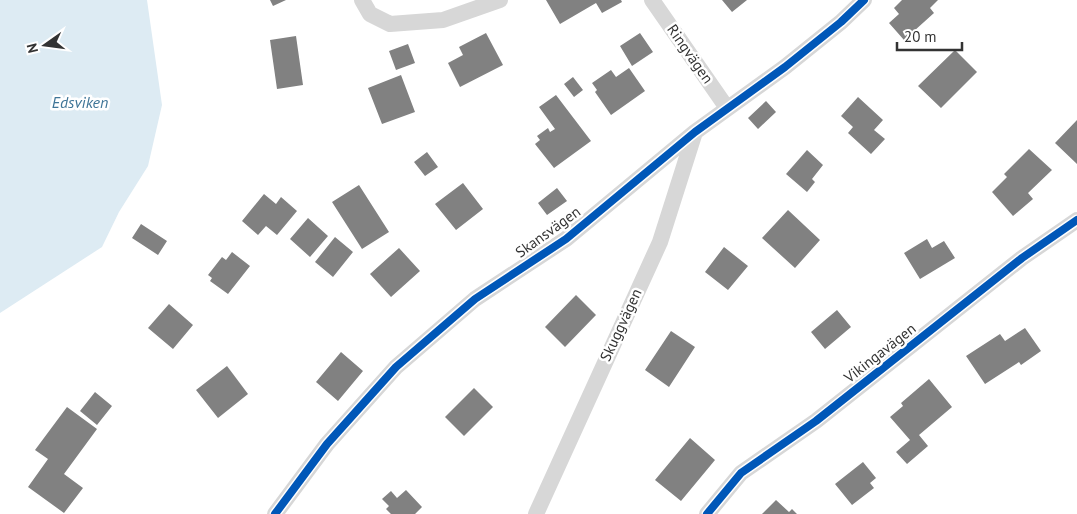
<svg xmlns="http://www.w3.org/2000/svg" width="1077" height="514" viewBox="0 0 1077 514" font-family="'PT Sans',sans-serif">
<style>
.water{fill:#ddebf3}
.building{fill:#818181}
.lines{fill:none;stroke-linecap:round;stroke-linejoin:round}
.street{stroke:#d7d7d7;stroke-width:16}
.cycleway-casing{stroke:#fff;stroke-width:11}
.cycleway{stroke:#0057b8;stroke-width:8}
.labels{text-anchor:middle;stroke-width:5;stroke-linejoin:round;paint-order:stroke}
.street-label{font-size:15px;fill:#333;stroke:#fff}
.water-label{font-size:16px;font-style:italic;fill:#3f7597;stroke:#fff}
</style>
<rect width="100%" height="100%" fill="#fff"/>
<path class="water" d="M0,0H147L162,105L148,166L119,212L102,247L0,313Z"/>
<path class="building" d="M270,0H286L273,6Z
M546,0H621L622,2L602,13L596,3L560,24Z
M722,0H747L732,12Z
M902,0H938L930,8L934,13L904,40L889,23L899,14L894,8Z
M486,33L503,65L460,87L448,63L463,55L459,47Z
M640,33L653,52L632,66L620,46Z
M296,36L303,85L277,89L270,40Z
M408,44L415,63L396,70L389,51Z
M955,50L977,72L941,108L918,86Z
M629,68L645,91L611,115L595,92L597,90L592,83L611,70L616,77Z
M401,75L415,112L382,124L368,88Z
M573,77L583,90L574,97L564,84Z
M556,95L591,141L554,168L535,144L540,140L537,136L548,128L550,132L555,129L539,107Z
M858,97L883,120L874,130L885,139L871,154L848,133L853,127L841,116Z
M766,101L776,112L758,129L748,118Z
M1077,120V164L1055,143Z
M1029,149L1052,170L1028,193L1033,199L1013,216L992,192L1007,177L1004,174Z
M807,150L823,165L812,179L815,182L807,192L786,174Z
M427,152L438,167L425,176L414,162Z
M463,183L483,209L456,230L435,204Z
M359,185L389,232L362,249L332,202Z
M557,188L567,201L547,215L538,203Z
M264,194L276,204L281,197L297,211L277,235L266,226L258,235L242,221Z
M788,210L820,240L795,268L762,238Z
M308,218L328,236L310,257L290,239Z
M141,224L167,241L158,255L132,238Z
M335,237L353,252L333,277L315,262Z
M927,239L932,248L944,241L955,258L920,279L904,253Z
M724,247L748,266L728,290L705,272Z
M399,248L420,271L391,297L370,274Z
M232,252L250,266L228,294L210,281L212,278L208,275L222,257L226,260Z
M576,295L596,315L565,347L545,327Z
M169,304L193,325L173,349L148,328Z
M837,310L851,327L825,349L811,332Z
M1025,328L1041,351L1021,365L1019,362L985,384L966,356L1000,334L1005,341Z
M671,331L695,347L669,387L645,370Z
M341,352L363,371L338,401L316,382Z
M227,366L248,394L218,418L196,390Z
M929,379L952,407L919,435L928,446L907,464L896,452L910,440L890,417L903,406L901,403Z
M474,388L493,407L464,436L445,417Z
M95,392L112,406L97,425L80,411Z
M67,407L97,429L64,474L83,488L64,513L28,487L48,459L35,450Z
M690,438L715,460L681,501L655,480Z
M863,462L876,478L870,483L874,488L852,505L835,484Z
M406,490L422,507L415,514H391L386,509L389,506L382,499L391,491L397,498Z
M776,500L789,512L792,509L797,514H762Z"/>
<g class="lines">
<path class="street" d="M362,0L370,14L390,24L443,20L500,0
M652,0L727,108
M275,514L327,444L396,367L475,299L566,239L695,132L785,67L841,22L864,0
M536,514L660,242L695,132
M707,514L741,473L816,421L1022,258L1077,220"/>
<defs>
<path id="cycleway" d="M275,514L327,444L396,367L475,299L566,239L695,132L785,67L841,22L864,0
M707,514L741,473L816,421L1022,258L1077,220"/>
</defs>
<use href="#cycleway" class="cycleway-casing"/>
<use href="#cycleway" class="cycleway"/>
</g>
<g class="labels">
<g class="street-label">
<text transform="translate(690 54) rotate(55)" y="5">Ringvägen</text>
<text transform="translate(548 232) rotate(-36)" y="5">Skansvägen</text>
<text transform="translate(621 325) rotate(-65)" y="5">Skuggvägen</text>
<text transform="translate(880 353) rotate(-38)" y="5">Vikingavägen</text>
</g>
<g class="water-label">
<text x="80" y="108">Edsviken</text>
</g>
</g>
<g transform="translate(45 45) rotate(256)" stroke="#ffffff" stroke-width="4" paint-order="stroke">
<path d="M0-4L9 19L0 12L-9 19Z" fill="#333333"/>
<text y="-8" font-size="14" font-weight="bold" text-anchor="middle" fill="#333333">N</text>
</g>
<path d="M897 42v8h65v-8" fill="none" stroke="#333333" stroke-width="2.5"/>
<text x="904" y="42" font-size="15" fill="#333333" stroke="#ffffff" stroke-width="4" paint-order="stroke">20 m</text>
</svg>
